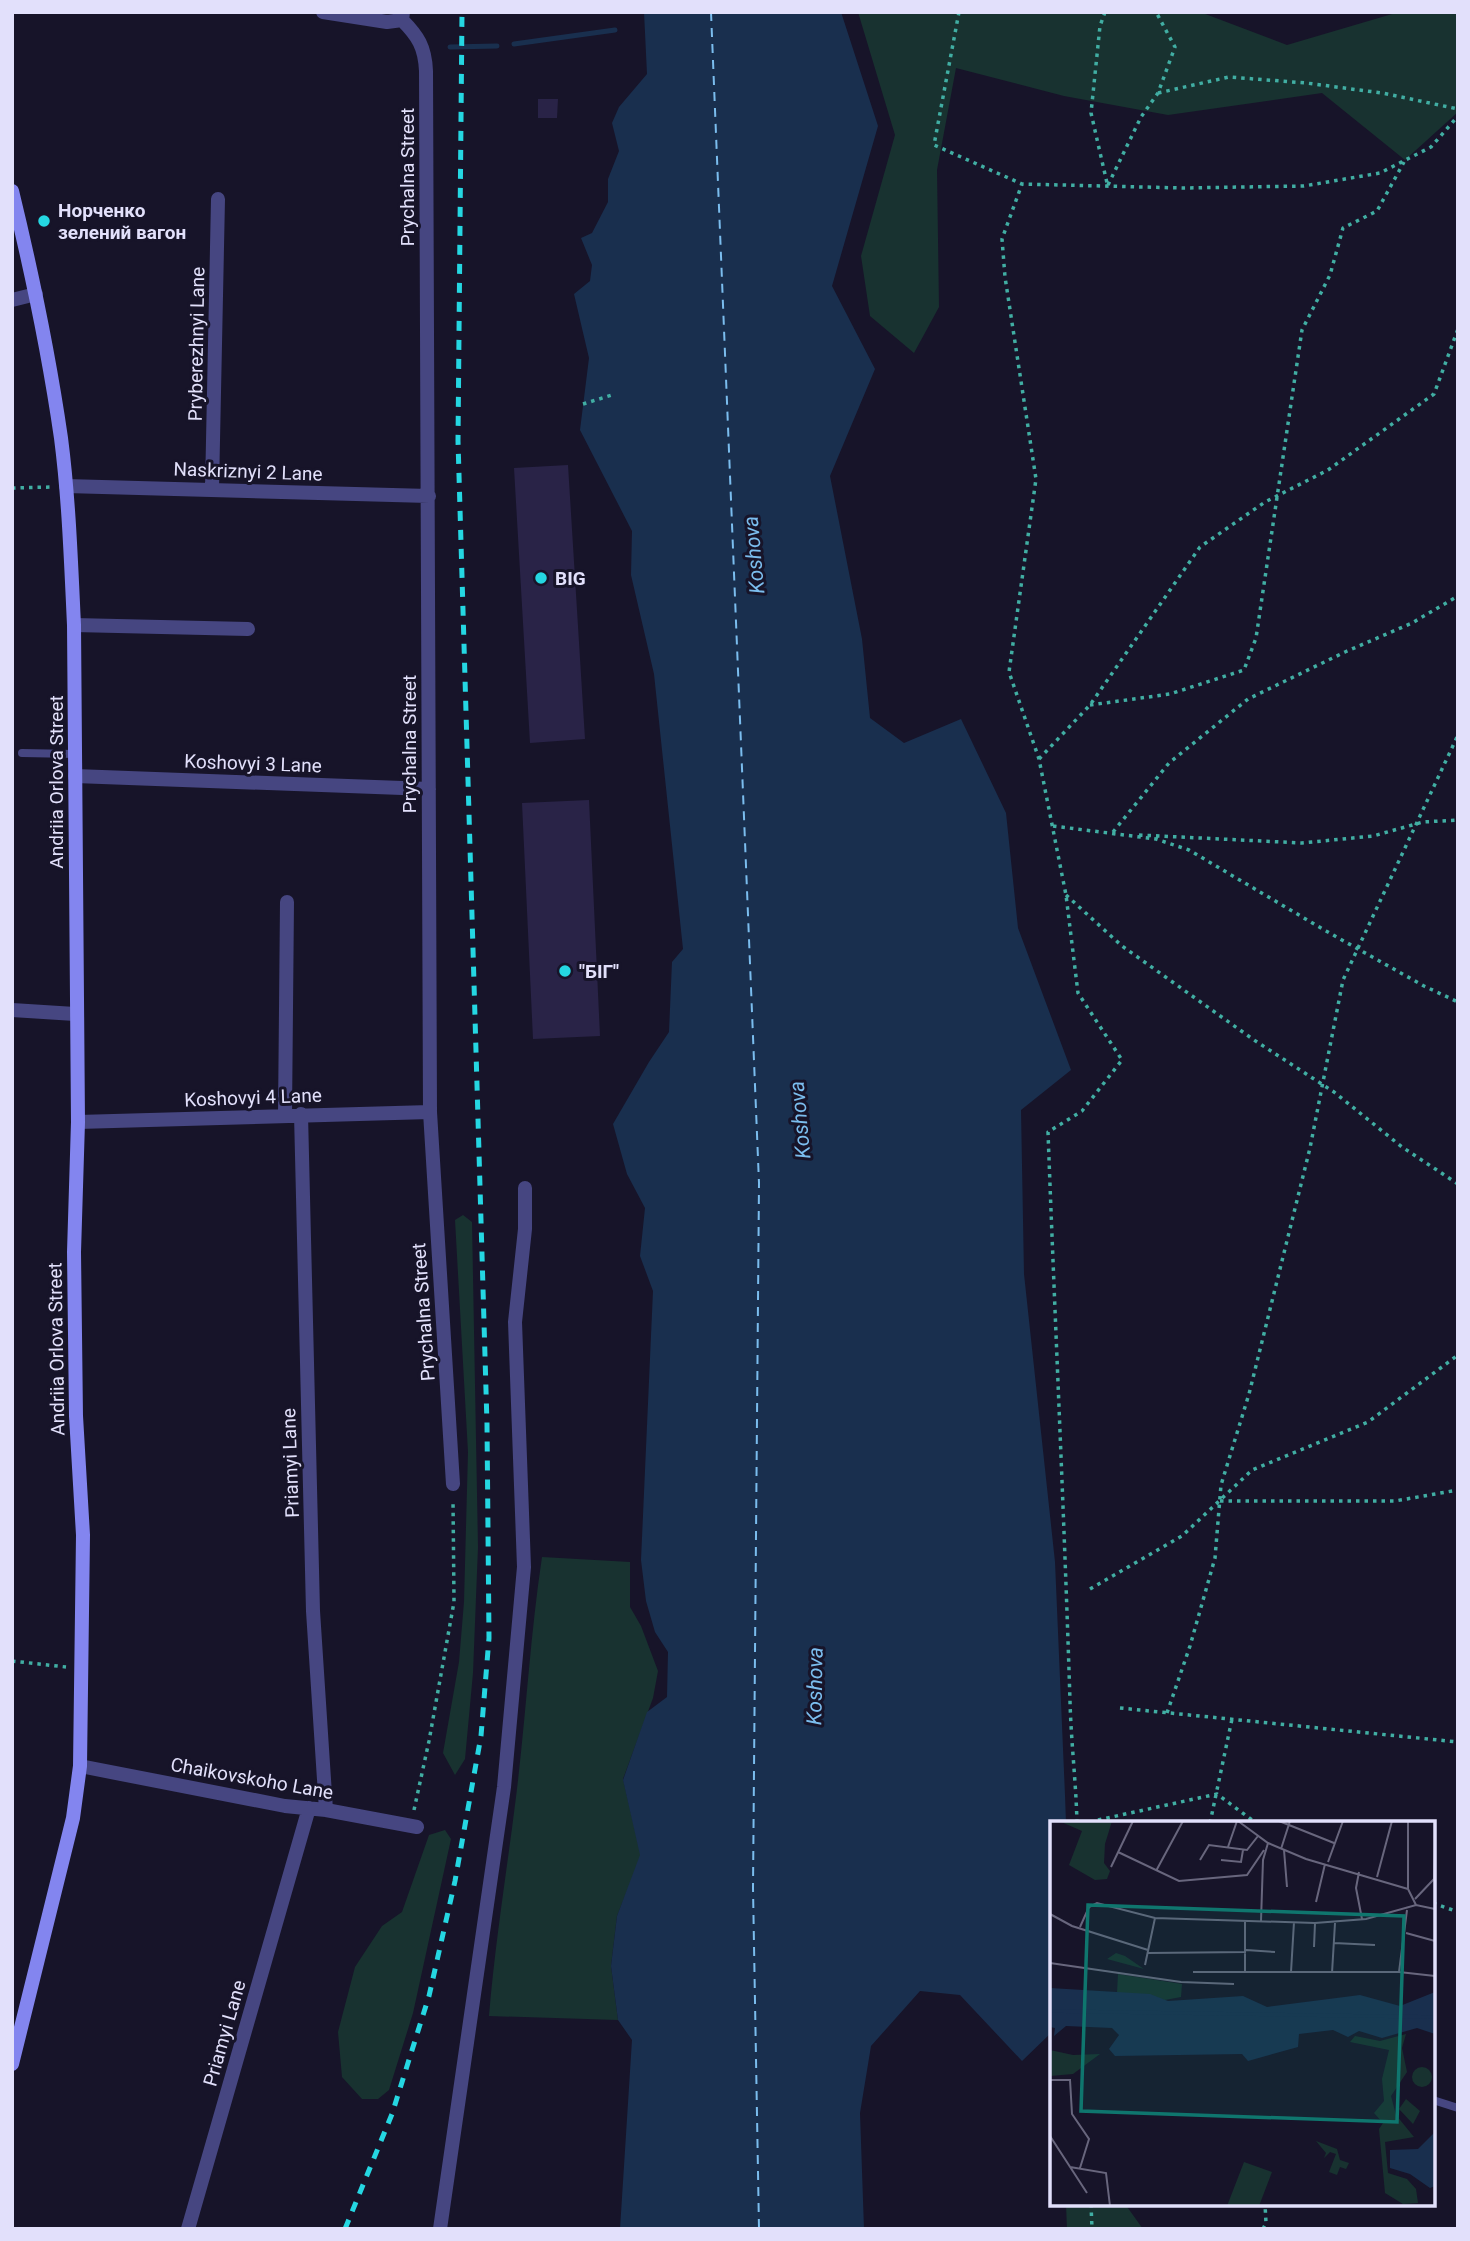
<svg xmlns="http://www.w3.org/2000/svg" width="1470" height="2241" viewBox="0 0 1470 2241" font-family="Roboto,sans-serif">
<style>
.green{fill:#183230}
.water{fill:#192f4e}
.lines{fill:none;stroke-linecap:round;stroke-linejoin:round}
.stream{stroke:#192f4e;stroke-width:5}
.ferry{stroke:#7bbdee;stroke-width:2;stroke-dasharray:9 7;stroke-linecap:butt}
.building{fill:#292347}
.path{stroke:#41aea3;stroke-width:3.5;stroke-dasharray:3.5 5;stroke-linecap:butt}
.lane{stroke:#464681;stroke-width:8}
.street{stroke:#464681;stroke-width:14}
.secondary{stroke:#8385ef;stroke-width:14}
.rail{stroke:#25d7e2;stroke-width:5;stroke-dasharray:10 9;stroke-linecap:butt}
.poi-dot{fill:#25d7e2;stroke:#171429;stroke-width:2.5}
.labels{text-anchor:middle;stroke-width:6;stroke-linejoin:round;paint-order:stroke}
.street-label{font-size:19px;fill:#e2e0fb;stroke:#171429}
.poi-label{font-size:19px;font-weight:bold;fill:#e2e0fb;stroke:#171429;text-anchor:start}
.water-label{font-size:21px;font-style:italic;fill:#7bbdee;stroke:#171429}
.inset-river{fill:none;stroke:#192f4e;stroke-width:3.5}
.inset-road{fill:none;stroke:#68667d;stroke-width:2}
.view{fill:#0f766e;fill-opacity:0.15;stroke:#0f766e;stroke-width:3.5}
.inset-edge{fill:none;stroke:#e2e0fb;stroke-width:3.5}
</style>
<rect width="100%" height="100%" fill="#171429"/>
<path class="green" d="M858,12H1200L1287,45L1399,12H1458V112L1405,160L1322,93L1168,115L1064,96L956,68L937,170L939,307L914,353L870,316L861,256L895,135Z
M463,1215L472,1222L478,1547L473,1673L465,1759L455,1775L443,1753L459,1662L464,1602L468,1452L455,1220Z
M542,1557L630,1562V1607L641,1626L658,1671L653,1698L623,1779L641,1856L617,1916L611,1966L618,2020L489,2016C495,1943 507,1870 516,1797C526,1717 530,1637 542,1557Z
M445,1830L451,1839L413,2013L389,2090L378,2099H362L342,2077L338,2032L355,1967L382,1926L402,1912L429,1835Z
M1066,2204H1125L1143,2229H1067Z"/>
<path class="water" d="M644,12H841L878,126L832,286L875,369L830,476L862,639L870,718L904,743L961,719L1006,813L1018,928L1071,1070L1021,1110L1024,1274L1055,1562L1065,1795L1066,1823H1052V2032L1022,2061L960,1995L920,1991L871,2046L860,2113L864,2229H620L632,2040L618,2020L611,1966L617,1916L640,1855L623,1780L647,1712L667,1697L668,1652L655,1632L646,1601L641,1560L653,1291L640,1256L645,1208L627,1174L613,1124L649,1062L669,1032L672,962L683,949L654,674L631,575L632,531L580,430L589,358L574,294L590,281L592,265L581,238L592,233L608,202V179L619,151L612,123L619,107L647,74Z"/>
<g class="lines">
<path class="stream" d="M514,44L615,30
M450,47L497,46"/>
<path class="ferry" d="M711,12L759,1183L753,1888L759,2229"/>
</g>
<path class="building" d="M538,99H558L557,118H538Z
M568,465L585,739L530,743L514,468Z
M589,800L600,1036L533,1039L522,803Z"/>
<g class="lines">
<path class="path" d="M959,12L934,145L1022,184
M1105,12L1100,26L1091,113L1107,183
M1158,93L1229,77L1306,83L1382,93L1458,109
M1108,185L1141,117L1158,93L1175,47L1156,12
M583,404L612,395
M12,488L52,487
M1090,705L1170,694L1244,670L1256,638L1302,330L1330,275L1343,228L1377,211L1404,162
M1039,759L1090,705L1200,547L1265,502L1328,470L1434,394L1458,329
M1053,826L1156,839L1189,850L1326,931L1424,986L1458,1002
M1113,832L1169,763L1248,699L1345,652L1412,623L1458,596
M1139,835L1302,843L1373,836L1423,822L1458,820
M1066,895L1122,946L1254,1040L1334,1092L1402,1147L1458,1184
M1220,1501H1395L1458,1490
M1090,1589L1182,1536L1252,1470L1368,1422L1458,1355
M12,1661L66,1667
M1120,1708L1458,1742
M1167,1713L1190,1646L1215,1558L1221,1485L1249,1394L1310,1148L1343,980L1458,735
M414,1810L429,1741L454,1602L453,1500
M1098,1820L1217,1794L1256,1823
M1077,1823C1076,1782 1071,1741 1070,1701C1064,1511 1055,1321 1048,1132L1082,1111L1122,1060L1078,993L1066,895L1039,759L1009,672L1036,479L1005,277L1002,239L1022,184L1183,188L1304,186L1380,173L1431,147L1458,116
M1210,1823L1232,1719
M1433,1903L1458,1912
M1091,2204L1092,2229
M1263,2229L1266,2223L1265,2204"/>
<path class="lane" d="M22,753L75,754
M1433,2100L1458,2108"/>
<path class="street" d="M323,12L387,22L402,20
M403,12L402,20C418,36 425,47 426,71L430,1112L453,1484
M12,300L36,294
M66,486L429,496
M212,489L218,199
M74,625L248,629
M75,776L429,789
M12,1010L75,1014
M301,1114L313,1611L326,1810
M285,1115L287,902
M78,1122L430,1112
M80,1766L285,1806L326,1810L417,1827
M188,2229L309,1808
M440,2229L504,1787L524,1567L515,1322L525,1229V1188"/>
<path class="secondary" d="M12,191C32,273 49,355 61,438C69,500 71,563 74,625L78,1122L74,1252L76,1416L83,1535L80,1766L73,1818L12,2064"/>
<path class="rail" d="M345,2229L392,2114L429,1996L455,1881L481,1736L489,1638L487,1424L458,441L462,12"/>
</g>
<g class="poi-dot">
<circle cx="44" cy="221" r="7"/>
<circle cx="541" cy="578" r="7"/>
<circle cx="565" cy="971" r="7"/>
</g>
<g class="labels">
<g class="street-label">
<text transform="translate(407 177) rotate(-90)" y="7">Prychalna Street</text>
<text transform="translate(196 344) rotate(-89)" y="7">Pryberezhnyi Lane</text>
<text transform="translate(248 471) rotate(2)" y="7">Naskriznyi 2 Lane</text>
<text transform="translate(409 744) rotate(-90)" y="7">Prychalna Street</text>
<text transform="translate(253 763) rotate(2)" y="7">Koshovyi 3 Lane</text>
<text transform="translate(56 782) rotate(-90)" y="7">Andriia Orlova Street</text>
<text transform="translate(253 1097) rotate(-2)" y="7">Koshovyi 4 Lane</text>
<text transform="translate(423 1312) rotate(-94)" y="7">Prychalna Street</text>
<text transform="translate(56 1349) rotate(-91)" y="7">Andriia Orlova Street</text>
<text transform="translate(290 1463) rotate(-92)" y="7">Priamyi Lane</text>
<text transform="translate(252 1778) rotate(10)" y="7">Chaikovskoho Lane</text>
<text transform="translate(224 2033) rotate(-74)" y="7">Priamyi Lane</text>
</g>
<g class="poi-label">
<text x="58" y="217">Норченко<tspan x="58" dy="22">зелений вагон</tspan></text>
<text x="555" y="585">BIG</text>
<text x="579" y="978">"БІГ"</text>
</g>
<g class="water-label">
<text transform="translate(754 555) rotate(-95)" y="7">Koshova</text>
<text transform="translate(800 1120) rotate(-95)" y="7">Koshova</text>
<text transform="translate(815 1686) rotate(-89)" y="7">Koshova</text>
</g>
</g>
<g transform="translate(1050 1821)">
<rect width="385" height="385" fill="#171429"/>
<path d="M9,0H62L55,23L54,42L60,50L57,58L45,59L19,44L32,10ZM66,132L75,135L94,148L57,138ZM68,153L132,163L131,176L115,179L67,172ZM356,213L352,227L357,251L341,275L346,294L364,316L335,321L338,352L357,358L366,368L368,382L353,383L335,372L329,308L333,302L324,292L334,280L332,258L339,229L300,221L305,215L330,220ZM0,229L23,234L50,233L23,253L0,255ZM362 256a10 10 0 1 1 20 0a10 10 0 1 1-20 0ZM356,278L370,290L363,303L349,288ZM266,320L287,328L290,339L299,342L296,348L290,346L287,354L279,351L286,333L280,331L274,337L276,332ZM194,341L222,351L209,385H177Z" fill="#183230"/>
<path d="M0,167L100,173L118,180L193,175L217,186L310,174L350,185L385,171V213L367,207L332,217L309,210L298,216L283,209L249,213L248,226L198,240L192,233L65,235L59,228L69,214L62,207L16,205L4,215L5,207L0,206ZM385,311V365L380,367L360,353L340,347V329L368,328Z" fill="#192f4e"/>
<path class="inset-river" d="M0,190L385,196"/>
<path class="inset-road" d="M188,0L218,22L256,38L358,68M229,0L284,22M358,0V68L366,84M178,26L187,0M231,28L240,0M234,29L237,66M68,31L129,60L197,54L214,29M150,39L159,24L197,29L208,15M171,39L191,41L193,29M278,41L293,0M61,46L83,0M106,50L133,0M309,51L306,67L312,98M327,56L342,0M384,59L385,25M365,78L384,58M266,81L275,43M0,93L22,105L98,129M211,100L213,39L218,22M30,106L39,86L47,82L105,97L265,102L316,98L366,84L385,88M356,112L385,120M284,122L325,124M264,126L265,102M196,129L225,131M98,132L196,131M0,142L131,161L184,163M95,144L105,97M195,150V100M143,151H349L385,155M241,151L244,101M349,151L357,89M282,152L285,102M0,259H20L22,293L39,318L30,347M0,315L37,372M20,346L56,352L60,385"/>
<path class="view" d="M38,84L354,95L347,301L31,290Z"/>
<rect width="385" height="385" class="inset-edge"/>
</g>
<rect width="1470" height="2241" fill="none" stroke="#e2e0fb" stroke-width="28"/>
</svg>
